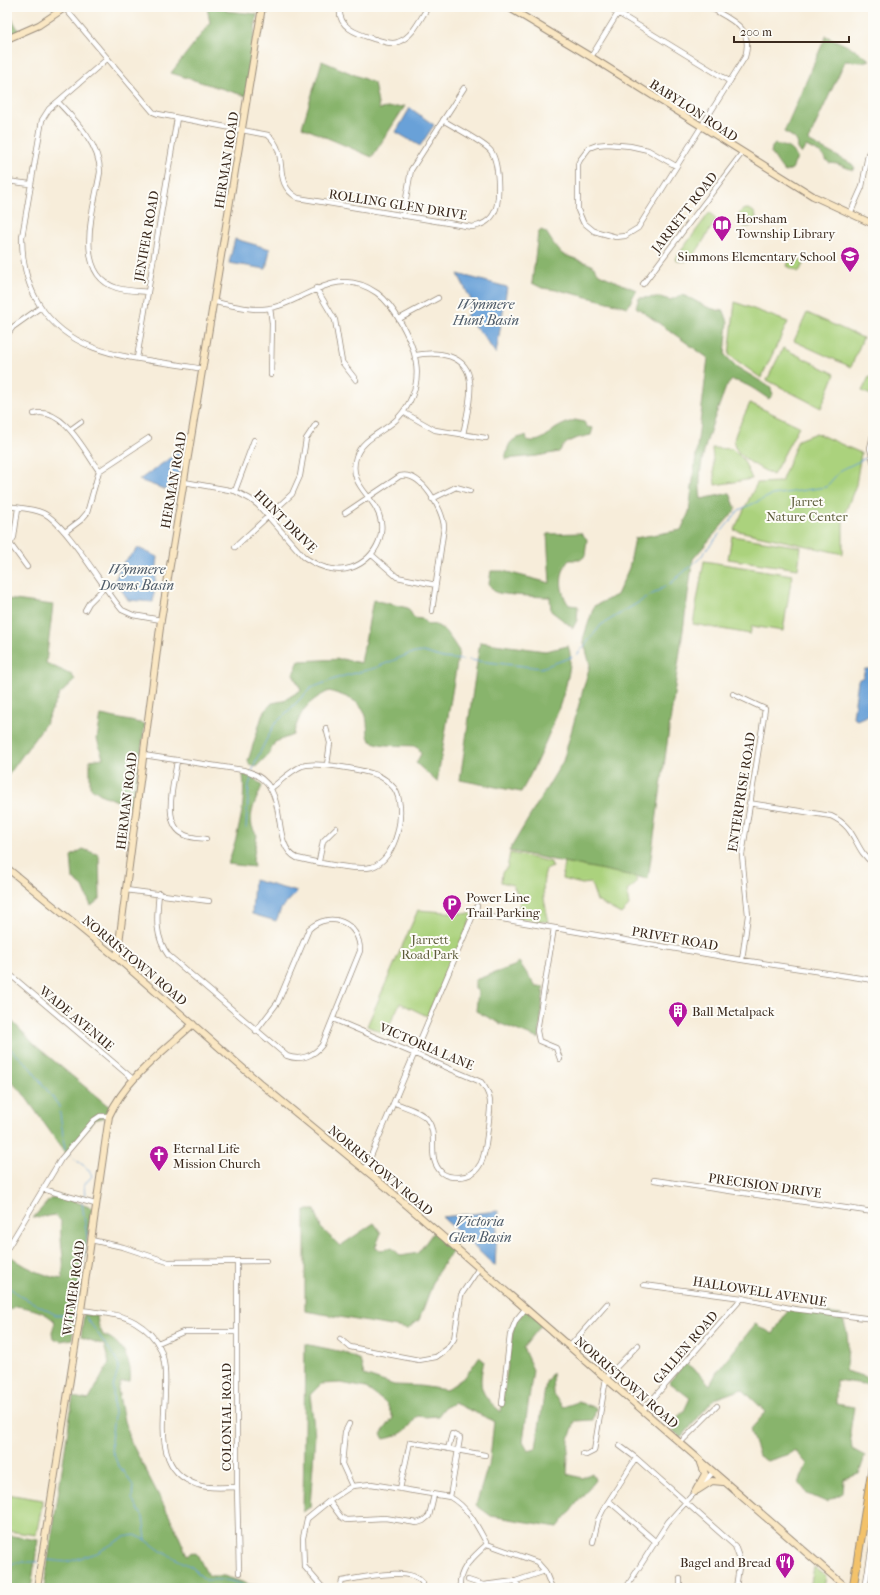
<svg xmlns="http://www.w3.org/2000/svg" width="880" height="1595" viewBox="0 0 880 1595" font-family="'IM FELL French Canon',serif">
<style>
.green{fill:#abd27d;stroke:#737e4e}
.forest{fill:#88b46c;stroke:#626f45}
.water{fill:#69a1d8;stroke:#52667b}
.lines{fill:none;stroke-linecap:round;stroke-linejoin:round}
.stream{stroke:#69a1d8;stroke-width:1}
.street-casing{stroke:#998c7c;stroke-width:6}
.secondary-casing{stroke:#998c7c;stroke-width:8}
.primary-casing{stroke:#998c7c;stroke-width:9}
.street{stroke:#fff;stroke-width:4.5}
.secondary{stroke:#fae7c3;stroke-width:6}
.primary{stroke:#f3c26a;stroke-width:7}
.labels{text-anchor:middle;stroke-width:4;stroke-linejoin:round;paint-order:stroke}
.street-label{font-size:13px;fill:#3b2a1e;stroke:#fdfcf7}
.poi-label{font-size:13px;fill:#3b2a1e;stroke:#fdfcf7;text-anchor:start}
.park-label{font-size:13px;fill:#5d5c3a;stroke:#fdfcf7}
.water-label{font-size:14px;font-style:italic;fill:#4d5a68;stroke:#fdfcf7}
</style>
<rect width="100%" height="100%" fill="#fdfcf7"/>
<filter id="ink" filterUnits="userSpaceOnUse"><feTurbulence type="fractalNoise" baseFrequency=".025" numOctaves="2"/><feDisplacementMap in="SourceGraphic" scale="8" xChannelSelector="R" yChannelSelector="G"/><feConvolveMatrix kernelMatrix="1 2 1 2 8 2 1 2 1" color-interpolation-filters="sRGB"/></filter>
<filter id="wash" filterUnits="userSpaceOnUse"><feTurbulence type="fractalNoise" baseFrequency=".012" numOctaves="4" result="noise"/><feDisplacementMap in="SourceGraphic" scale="16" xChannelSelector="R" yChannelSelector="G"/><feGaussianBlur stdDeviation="0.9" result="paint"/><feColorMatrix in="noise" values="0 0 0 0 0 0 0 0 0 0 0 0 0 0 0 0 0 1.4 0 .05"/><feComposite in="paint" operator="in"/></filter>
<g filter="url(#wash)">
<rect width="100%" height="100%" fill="#f7edda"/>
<path class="green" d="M738 218a9 9 0 1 1 18 0a9 9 0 1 1-18 0Z
M710,212L716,220L697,251L687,261H678L675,259Z
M791,256L804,262L799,272L787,266Z
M735,302L788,322L761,378L729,355Z
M807,313L863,338L851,367L794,341Z
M783,348L835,374L821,408L767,380Z
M869,377H873V396L862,391Z
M750,403L799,426L773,475C762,469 732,455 734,441C735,431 746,413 750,403Z
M816,433L861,453L856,485L843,518V554L734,530L757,483L781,482L798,440Z
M712,448L732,449L743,459L752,479L715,485Z
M732,536L801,547L798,569L728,559Z
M704,561L792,575L783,631L752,626L750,634L693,624Z
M510,853L551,862L552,867L546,870C540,887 545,905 549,922L512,918V914L519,907L520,899L513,885L501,882L502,872L507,868Z
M564,862L636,876L637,883L627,891L629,906L621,914L597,901L591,883L582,884L562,879Z
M418,910L473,914L427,1016L400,1003L385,1034L367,1026Z
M7,1494L43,1500L36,1535L7,1531Z
M814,1567L826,1576L824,1588H810Z"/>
<path class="forest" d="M207,7H226V11L257,14L246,96L171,73L210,23Z
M7,10L20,33L7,38Z
M826,36L852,48L870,60L862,62L845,61L808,141L852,164L855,168L853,170L837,164L829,163L820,153L806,146L801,154L797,149C800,139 791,136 784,132Z
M322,61L374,83L379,109L405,106L372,157L302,127Z
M775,144C787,148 789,145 797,158L792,169L785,172C779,166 776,159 771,153L772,147Z
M541,230L546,232L553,243L562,254L592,265L599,274L636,290L628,307L563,291L542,288L532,283L538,233Z
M682,295C699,301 704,309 724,311L728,322L725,355L737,367L770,387L773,394L769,399C755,390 749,384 732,380L726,387C714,421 695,461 701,499L730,493L736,509L693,559L648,879L509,851L563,761L590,665L583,639L594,606L617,595L629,568L635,538L681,530L689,512L708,358L636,307L639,298L660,297L670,300Z
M575,420L584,422L587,427L593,428L591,435C578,438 566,439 559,452L537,456L505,459C509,443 509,439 526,436L527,440C539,444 546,436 555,429C561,425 569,422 575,420Z
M581,533L587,539L585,556L580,560H569C559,572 559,592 569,605L578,606L577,620L573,628L551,611L550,597C542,597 502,595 495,592C493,590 491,587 489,584L491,571H503L550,583L547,534Z
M7,599L53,605L46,663L72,675L75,680L59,695L45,724L7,777Z
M373,600L408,608L414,618L422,619L428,625C442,621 452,641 459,651L437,782L416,763L421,754L419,749L414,746C402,745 382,747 371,741C365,737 370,719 363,709C355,698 341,695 329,691C305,703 301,711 293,735L275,742L268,755L256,767L249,764L248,761L263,713L272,703L283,701L301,690L293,674L299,661L342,659L361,663Z
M480,642L545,651L568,646C581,670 536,767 521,792L460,780Z
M101,715L145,724L133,807L102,795L90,787V760L103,758L97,739Z
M243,774L256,780L262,786C256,801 244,820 257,835L253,861L254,867L228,864C238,834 246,806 243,774Z
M83,849L99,855L100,899L91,906L83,887L73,879L71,856Z
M519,962L536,987H544L539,1039L501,1024L476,1011L478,991L475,989V980L514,966Z
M7,1016L36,1046L107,1105L114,1108L109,1116L94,1120L66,1154L22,1092L7,1078Z
M60,1196L92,1208L72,1339L61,1341L53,1338L52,1333L55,1322C46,1311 29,1308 16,1306L10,1310L7,1308V1253C21,1266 44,1276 62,1279C66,1260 59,1241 61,1221L55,1215L33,1218L50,1199Z
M305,1210H315L321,1228L340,1246L374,1223L381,1233L375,1248L381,1250L392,1248L401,1256L418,1253L435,1230L455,1247L436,1275L419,1320L408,1329L305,1311Z
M789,1308L841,1315C850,1334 849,1350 845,1371L871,1378V1385L836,1380V1404L854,1407L850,1432L852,1449L865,1456L859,1474L844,1479L843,1493L826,1502L808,1494L799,1483L807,1464L795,1450L787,1455L767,1461L759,1456L750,1430L766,1412L742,1389L714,1399L681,1438L668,1426L684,1411L690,1398L669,1382L685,1363L698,1372L710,1385L717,1372L755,1324L773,1334Z
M527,1309L543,1323L523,1348L533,1370L523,1441L528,1450L536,1448L546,1382L552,1373L553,1394L563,1407L578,1402L596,1408L593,1420L575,1421L569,1439L567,1474L582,1478L592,1473L595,1480L558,1527L491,1516L476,1505L490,1459L494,1421L454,1403L444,1408L438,1416L425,1417L417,1416C408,1430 401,1436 384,1439L381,1434L393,1418L387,1404L366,1388L341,1383L321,1384L310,1395L315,1435L310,1507L303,1512L305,1344L343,1352L360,1360L364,1375L394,1385L420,1386L446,1390L466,1376L479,1357L484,1361C478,1387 480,1394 501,1412L514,1323Z
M84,1314L97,1316L98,1324L103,1335C121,1340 133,1363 130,1381L121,1382L118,1390L124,1421L131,1442L174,1525L187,1555L192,1552L197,1554L208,1576H224L251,1585L273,1586V1588H44L73,1397L89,1400L109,1363L104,1345L81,1337Z
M7,1535L38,1540L31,1588H7Z"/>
<path class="water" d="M410,108L434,125L420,146L396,132Z
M235,239L270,249L266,269L229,263Z
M458,274L507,287L496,354L482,334L466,319L471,300Z
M183,449L175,493L139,480Z
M138,548L158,557L153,602L128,600L115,580L122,564Z
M865,669H873V713L857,720L853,717L858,680L863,677Z
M254,880L297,892L281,909L276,921L252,914Z
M498,1211L495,1266L442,1217Z"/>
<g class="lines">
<path class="stream" d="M577,655L601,625L671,583L699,559L739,510L772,495L826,487L841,470L866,458
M469,660L541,668L572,657
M252,772L256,760L274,725L311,688L340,677L375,668L409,654L423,652L443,658L463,660
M246,828L249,785L252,776
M7,1046L28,1065L59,1106L65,1150
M68,1154C75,1161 89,1166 92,1176L84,1185L85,1196
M7,1285L17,1294L56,1315H76L77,1296L87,1237L82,1203
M86,1317L114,1356L119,1366L113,1388L114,1416L111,1440L112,1450L118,1465L127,1476L133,1486L132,1499L143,1517L146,1540
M47,1560L67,1562L97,1553L124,1537L135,1535L146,1540L161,1551L192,1567L205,1580C218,1580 236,1578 246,1588
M7,1566L17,1562H38
M258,1588H265"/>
</g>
</g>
<g filter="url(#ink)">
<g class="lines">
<defs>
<path id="street" d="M64,7L153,112L158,114L268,135C291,155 270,182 298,198L472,227C481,226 490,221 494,213C501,201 499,160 490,150C480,140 455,128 443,120
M340,7C337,28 358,34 374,39C382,41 391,45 398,42C413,37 420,19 428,7
M608,7L729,81
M591,57L618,13
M107,59L49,109L42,120L22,237C22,261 26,283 39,304C74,361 144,357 202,369
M58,102C76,121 100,145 100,172C95,205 71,274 117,288C127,291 138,291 147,292
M676,166L648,150L630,146L607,144L597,145L589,148L580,160L578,164V210L583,222L594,231L616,237L625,236L638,228L745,57C754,27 731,20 709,7
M7,181L30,184
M850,214L862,187L868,154L873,147
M403,216L411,170L464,88
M643,284L742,153
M316,288L335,320L342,362L356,380
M270,308L272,323L271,375
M399,319L438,298
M7,335L13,327L41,307
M416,355C437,351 468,354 470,382C472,398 466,418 463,435
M137,358L177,118
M403,412L435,430L486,438
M34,414C63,406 85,452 99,471
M70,430L81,422
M873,435L870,448L873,461
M184,482L235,491L250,499L258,505L304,557C313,563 322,568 332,569C359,574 385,549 381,522C377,496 347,487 356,457C362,438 386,431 398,418C425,388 420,356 401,323C395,312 388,301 377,293C332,262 304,306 263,309C247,310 230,305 215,302
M235,491L254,440
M432,499L456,487L470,491
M7,506C18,508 32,508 43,513C66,523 103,588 122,610L133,615L161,620
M345,513L400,476C421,471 443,509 444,527L432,611
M65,532L81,520L87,513L99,471L149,438
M11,545L27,567
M235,547L292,494L300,476L306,439L316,424
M7,549L14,537L18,508
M372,555L397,577L436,585
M85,610L89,603L105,587
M733,694L765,709L742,855L748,915L742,960
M326,728L330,743L327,765
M143,755L243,770C296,783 266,842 297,858C313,862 358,871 372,867C397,859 408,808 394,788C389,782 384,778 377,775C362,770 317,761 302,766C290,771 281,781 270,789
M177,760C175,781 160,824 185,835C191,838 199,838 206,839
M749,803L831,816C858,828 853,849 873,863
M319,861L323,841L336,828
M126,890L209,901
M159,893C157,916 154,935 168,955L287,1056C300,1061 314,1056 322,1045L360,951C360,922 330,910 309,929L278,1002L256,1031
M473,914L742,960L873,980
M554,928L537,1031L539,1041L556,1048L560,1059
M7,972L133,1079
M333,1019L481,1082C494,1098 490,1108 488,1128C485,1147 486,1176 459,1177C453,1177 447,1177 442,1173C425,1157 440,1136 427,1119C420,1111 405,1107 395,1103
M365,1170L477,906
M654,1180L873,1212
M43,1189L95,1204
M91,1240L123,1247L168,1262L266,1261
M7,1249L61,1159L94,1120L100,1116H109
M237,1262V1487L239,1573
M644,1285L742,1298L794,1309L873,1319
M81,1310C99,1313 119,1313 135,1322C145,1328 155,1337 160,1348C178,1389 139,1466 198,1485C209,1489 225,1487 237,1487
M340,1339L350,1347L419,1360L436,1357L447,1349L454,1339L461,1295L479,1268
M158,1343L183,1332H237
M570,1346L607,1304
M502,1404L510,1335L516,1320L526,1308
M643,1410L742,1298
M349,1424L345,1432L342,1464L352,1486
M680,1443L717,1406
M620,1446L636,1458L735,1546L740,1560L736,1588
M448,1449L452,1434L460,1438L450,1497
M583,1454L586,1455L594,1451L606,1378L638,1345
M400,1489L410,1442L485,1455
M329,1501L341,1517L346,1520L385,1518L417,1523L423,1521L429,1516L434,1495
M609,1501L656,1542
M593,1542L598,1520L603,1510L636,1458
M680,1579V1588
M468,1580L483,1585L516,1581L545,1571
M516,1581L519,1588
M323,1588L304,1566L303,1538L307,1519L329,1501L352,1486L371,1484L450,1497C469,1508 477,1526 487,1544L537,1562L545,1571L552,1588
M340,1588L342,1581C360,1578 413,1565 423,1584L422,1588
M460,1588C458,1568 474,1557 487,1544
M626,1588L668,1522L713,1472
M865,1588L873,1539"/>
<path id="secondary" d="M508,7L591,57L813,196L873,224
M7,39L39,25L66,7
M7,868L117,958L261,1084L387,1188L847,1588
M117,958L161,620L262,7
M698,1490L712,1481L723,1482
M695,1492L705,1474L701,1463
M37,1588L81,1310L109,1116C126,1078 163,1052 193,1024"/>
<path id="primary" d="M853,1588L873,1463"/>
</defs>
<use href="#street" class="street-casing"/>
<use href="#secondary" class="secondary-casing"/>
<use href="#primary" class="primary-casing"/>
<use href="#street" class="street"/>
<use href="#secondary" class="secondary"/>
<use href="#primary" class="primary"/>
</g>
</g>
<defs>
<symbol id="library-pin" viewBox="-11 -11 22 30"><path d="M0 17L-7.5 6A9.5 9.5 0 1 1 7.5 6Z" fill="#b5179e" stroke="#fdfcf7"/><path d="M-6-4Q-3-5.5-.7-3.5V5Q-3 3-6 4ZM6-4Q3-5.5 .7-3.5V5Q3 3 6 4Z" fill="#fff"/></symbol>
<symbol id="school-pin" viewBox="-11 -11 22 30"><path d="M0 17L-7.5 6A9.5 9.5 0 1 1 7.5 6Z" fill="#b5179e" stroke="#fdfcf7"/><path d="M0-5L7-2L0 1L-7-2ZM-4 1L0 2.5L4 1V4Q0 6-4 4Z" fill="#fff"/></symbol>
<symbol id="parking-pin" viewBox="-11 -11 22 30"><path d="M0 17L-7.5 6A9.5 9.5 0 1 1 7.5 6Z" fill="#b5179e" stroke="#fdfcf7"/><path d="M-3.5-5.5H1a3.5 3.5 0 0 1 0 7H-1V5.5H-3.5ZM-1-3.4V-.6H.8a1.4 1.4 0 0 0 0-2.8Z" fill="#fff"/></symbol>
<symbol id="building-pin" viewBox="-11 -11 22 30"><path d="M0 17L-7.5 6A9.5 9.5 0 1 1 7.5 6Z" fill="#b5179e" stroke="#fdfcf7"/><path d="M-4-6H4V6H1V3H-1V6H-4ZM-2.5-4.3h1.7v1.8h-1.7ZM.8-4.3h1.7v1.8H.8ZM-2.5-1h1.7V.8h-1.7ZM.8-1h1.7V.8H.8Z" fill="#fff"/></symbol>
<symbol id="church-pin" viewBox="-11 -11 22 30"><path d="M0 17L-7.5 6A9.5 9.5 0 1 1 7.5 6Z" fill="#b5179e" stroke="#fdfcf7"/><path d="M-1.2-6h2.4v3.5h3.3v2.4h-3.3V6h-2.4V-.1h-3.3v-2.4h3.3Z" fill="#fff"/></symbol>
<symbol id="restaurant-pin" viewBox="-11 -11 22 30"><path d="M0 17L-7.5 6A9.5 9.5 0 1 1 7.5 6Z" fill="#b5179e" stroke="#fdfcf7"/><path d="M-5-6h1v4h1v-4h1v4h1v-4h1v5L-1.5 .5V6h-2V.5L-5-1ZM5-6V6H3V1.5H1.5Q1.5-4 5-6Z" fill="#fff"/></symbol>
</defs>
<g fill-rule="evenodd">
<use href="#library-pin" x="711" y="214" width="22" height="30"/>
<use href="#school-pin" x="839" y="245" width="22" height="30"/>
<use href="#parking-pin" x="441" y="893" width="22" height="30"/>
<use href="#building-pin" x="667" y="1000" width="22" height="30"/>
<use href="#church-pin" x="148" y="1144" width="22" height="30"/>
<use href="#restaurant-pin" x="774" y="1551" width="22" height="30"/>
</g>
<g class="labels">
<g class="street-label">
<text transform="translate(694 110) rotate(33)" y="5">BABYLON ROAD</text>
<text transform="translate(226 160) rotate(-81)" y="5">HERMAN ROAD</text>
<text transform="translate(398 204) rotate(9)" y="5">ROLLING GLEN DRIVE</text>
<text transform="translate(684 212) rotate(-52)" y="5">JARRETT ROAD</text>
<text transform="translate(146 236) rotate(-80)" y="5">JENIFER ROAD</text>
<text transform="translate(173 480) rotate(-80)" y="5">HERMAN ROAD</text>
<text transform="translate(286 521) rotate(45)" y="5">HUNT DRIVE</text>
<text transform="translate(741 792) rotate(-81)" y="5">ENTERPRISE ROAD</text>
<text transform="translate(126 801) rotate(-83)" y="5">HERMAN ROAD</text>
<text transform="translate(675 938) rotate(10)" y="5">PRIVET ROAD</text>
<text transform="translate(135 960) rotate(40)" y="5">NORRISTOWN ROAD</text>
<text transform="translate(77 1018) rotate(40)" y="5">WADE AVENUE</text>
<text transform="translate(427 1046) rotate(23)" y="5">VICTORIA LANE</text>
<text transform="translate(381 1170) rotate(40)" y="5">NORRISTOWN ROAD</text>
<text transform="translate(765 1185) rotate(8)" y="5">PRECISION DRIVE</text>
<text transform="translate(73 1288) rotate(-82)" y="5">WITMER ROAD</text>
<text transform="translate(760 1291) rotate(9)" y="5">HALLOWELL AVENUE</text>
<text transform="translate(685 1347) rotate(-49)" y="5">GALLEN ROAD</text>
<text transform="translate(627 1382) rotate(41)" y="5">NORRISTOWN ROAD</text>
<text transform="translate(226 1417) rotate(-90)" y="5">COLONIAL ROAD</text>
</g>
<g class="poi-label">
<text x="736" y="223">Horsham<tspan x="736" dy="15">Township Library</tspan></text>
<text x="836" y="261" text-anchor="end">Simmons Elementary School</text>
<text x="466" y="902">Power Line<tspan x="466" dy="15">Trail Parking</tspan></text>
<text x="692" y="1016">Ball Metalpack</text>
<text x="173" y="1153">Eternal Life<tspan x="173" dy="15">Mission Church</tspan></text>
<text x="771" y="1567" text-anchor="end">Bagel and Bread</text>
</g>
<g class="park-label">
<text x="807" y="506">Jarret<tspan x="807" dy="15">Nature Center</tspan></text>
<text x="430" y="944">Jarrett<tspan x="430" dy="15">Road Park</tspan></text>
</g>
<g class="water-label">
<text x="486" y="309">Wynmere<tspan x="486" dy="16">Hunt Basin</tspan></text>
<text x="137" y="574">Wynmere<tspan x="137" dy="16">Downs Basin</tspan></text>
<text x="480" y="1226">Victoria<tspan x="480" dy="16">Glen Basin</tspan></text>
</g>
</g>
<rect width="880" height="1595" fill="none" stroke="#fdfcf7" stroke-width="24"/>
<path d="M734 36v6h115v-6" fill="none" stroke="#3b2a1e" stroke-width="2"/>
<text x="740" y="36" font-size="12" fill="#3b2a1e" stroke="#fdfcf7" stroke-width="3" paint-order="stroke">200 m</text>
</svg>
